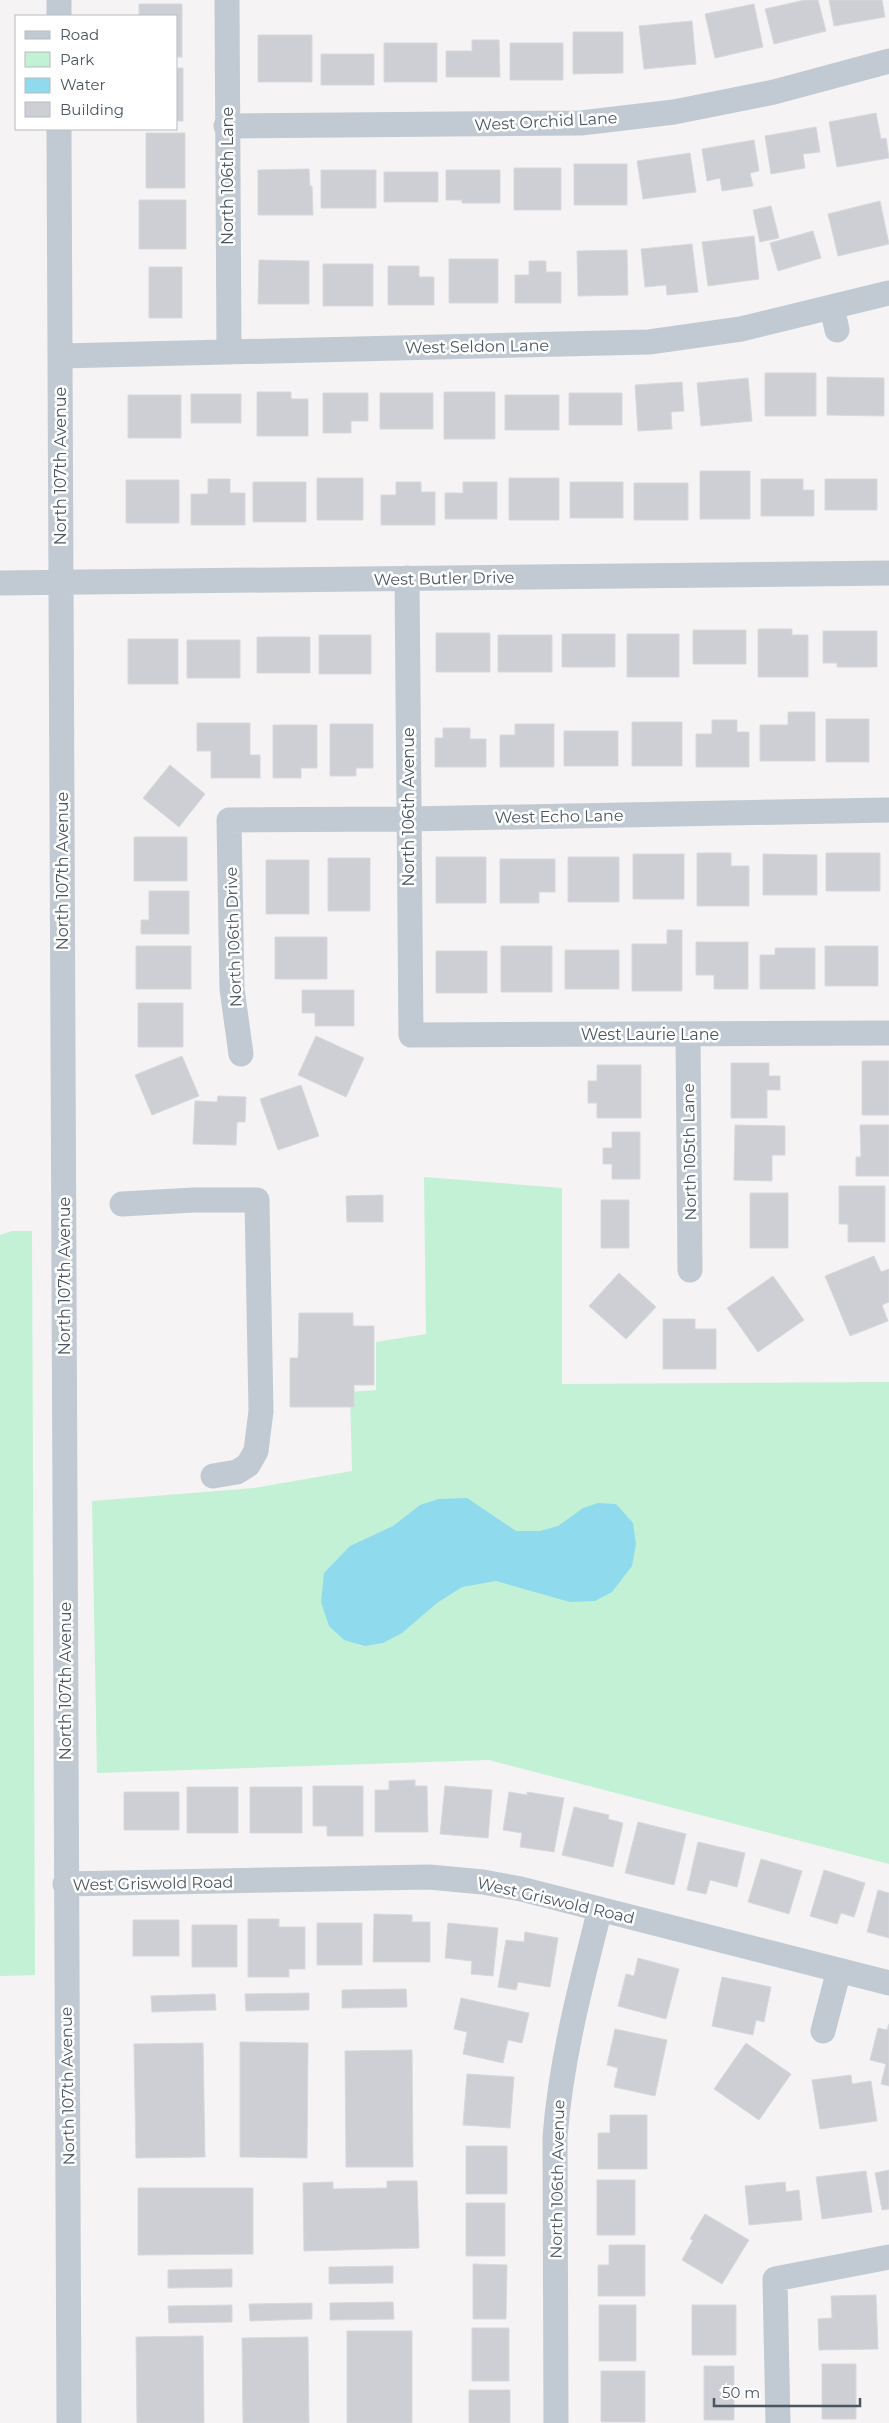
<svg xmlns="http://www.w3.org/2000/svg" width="889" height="2423" viewBox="0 0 889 2423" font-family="Montserrat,sans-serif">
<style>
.green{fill:#c3f1d5}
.water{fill:#90daee}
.building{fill:#cdcfd5;stroke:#d7d9de}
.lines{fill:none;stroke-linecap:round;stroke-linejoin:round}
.minor{stroke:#c1cad2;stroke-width:25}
.labels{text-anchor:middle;stroke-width:5;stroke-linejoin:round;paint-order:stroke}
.street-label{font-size:16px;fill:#4a5661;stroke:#fff}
</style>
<rect width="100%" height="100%" fill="#f5f3f3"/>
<path class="green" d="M424,1177L562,1188V1384L889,1382V1864L489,1760L97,1773L92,1501L254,1488L352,1471L350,1392L376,1390V1342L426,1334Z
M12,1231H32L35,1975L0,1976V1235Z"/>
<path class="water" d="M467,1498L516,1531H540L558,1526L583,1508L598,1503L616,1504L633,1523L636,1544L632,1566L612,1592L595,1601L570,1602L496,1581L462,1587L437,1603L402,1633L383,1643L365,1646L344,1640L329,1626L321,1602L324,1573L350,1546L393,1526L420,1505L438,1499Z"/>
<path class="building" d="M805,0H818L826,31L774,44L765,9Z
M829,0H882L885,17L834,26Z
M139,4H182V57H176V16H139Z
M754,4L763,47L715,58L705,14Z
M692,21L696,64L644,69L639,26Z
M573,32H623V73L573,74Z
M258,35H312V82H258Z
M472,40H499L500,77H446V51H472Z
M384,43H437V82H384Z
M510,43H563V80H510Z
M321,54H374V85H321Z
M176,68H183V121H176Z
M876,113L881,139L886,138L889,158L837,167L829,122Z
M816,127L820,152L803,154L805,168L771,174L765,136Z
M146,133H185V188H146Z
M754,140L759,171L750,173L753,186L722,191L720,178L707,181L702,149Z
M690,153L696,192L643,199L637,161Z
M574,164H627V205H574Z
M514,168H561V210H514Z
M309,169L310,186H312L313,215H258V170Z
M321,170H376V208H321Z
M446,170H500V203H462V200H446Z
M384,172H438V202H384Z
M139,200H186V249H139Z
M880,201L889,244L838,256L828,214Z
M771,206L779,238L760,242L753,210Z
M813,231L821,258L778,271L770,243Z
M754,236L759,279L708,286L702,242Z
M692,244L698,292L667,295L666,285L645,287L641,249Z
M627,250L628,295L578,296L577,251Z
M449,259H498V303H449Z
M259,260L309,261V304H258Z
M529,261H546V272H561V303H515V275H529Z
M323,264H373V306H323Z
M388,266H419V277H434V305H388Z
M149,267H182V318H149Z
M765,373H816V416H765Z
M827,377L884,378V416L827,415Z
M748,378L752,421L701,426L697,383Z
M682,382L684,411L671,412L672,429L638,431L635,385Z
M257,392H291V399H308V436H257Z
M444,392H495V439H444Z
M323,393H368V421H351V433H323Z
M380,393H433V429H380Z
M569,393H622V425H569Z
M191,394H241V423H191Z
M128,395H181V438H128Z
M505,395H559V430H505Z
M700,471H750V519H700Z
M317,478H363V520H317Z
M509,478H559V520H509Z
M208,479H230V493H245V525H191V494H208Z
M761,479H803V490H814V516H761Z
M825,479H877V510H825Z
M126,480H179V523H126Z
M253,482H306V522H253Z
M396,482H421V492H435V525H381V495H396Z
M463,482H497V519H445V493H463Z
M570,482H623V518H570Z
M634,483H688V520H634Z
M758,629H792V635H808V677H758Z
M693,630H746V664H693Z
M823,631H877V667H837V663H823Z
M436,633H490V672H436Z
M562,634H615V667H562Z
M627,634H679V677H627Z
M319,635H371V674H319Z
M498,635H552V672H498Z
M257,637H310V673H257Z
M128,639H178V684H128Z
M187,640H240V678H187Z
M788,712H815V761H760V725H788Z
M826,719H869V762H826Z
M712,720H737V732H749V767H696V734H712Z
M632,722H682V766H632Z
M197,723H250V755H260V778H211V751H197Z
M330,724H373V768H356V776H330Z
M515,724H554V767H500V735H515Z
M273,725H317V768H301V778H273Z
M443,728H470V739H486V767H435V738H443Z
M564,731H618V766H564Z
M170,765L205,794L179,827L143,798Z
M134,837H187V881H134Z
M697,853H731V866H749V906H697Z
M826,853H880V891H826Z
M633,854H684V899H633Z
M763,854L817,855V895H763Z
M436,857H486V903H436Z
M568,857H619V902H568Z
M328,858H370V911H328Z
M500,859H555V892H539V903H500Z
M266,860H309V914H266Z
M149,891H189V934H141V920H149Z
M667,930H682V991H632V944H667Z
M275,937H327V979H275Z
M696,942H748V989H714V975H696Z
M136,946H191V989H136Z
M501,946H552V992H501Z
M825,946H878V986H825Z
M775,948H815V989H760V955H775Z
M565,950H619V989H565Z
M436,951H487V993H436Z
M302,990H354V1026H315V1013H302Z
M138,1003H183V1047H138Z
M316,1036L364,1058L346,1097L298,1075Z
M182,1056L199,1096L152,1115L135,1075Z
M862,1061H889V1115H862Z
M731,1063H769V1076H780V1090H767V1118H731Z
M597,1065H641V1118H597V1103H588V1081H597Z
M301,1085L319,1136L278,1150L260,1099Z
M218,1096L246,1097L245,1122H237L236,1145L193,1144L195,1101L217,1102Z
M735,1125L785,1126V1155H772V1181L734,1180Z
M860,1125H889V1176H856V1157H861Z
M612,1132H640V1179H612V1164H603V1148H612Z
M839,1186H885V1242H848V1224H839Z
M750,1193H788V1248H750Z
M383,1195V1222H347L346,1196Z
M601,1200H629V1248H601Z
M874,1256L881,1272L889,1269V1302L882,1305L888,1321L850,1336L825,1276Z
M619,1273L656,1307L626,1339L589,1306Z
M773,1276L804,1320L758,1352L727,1308Z
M299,1313H353V1326H374V1385H354V1407H290V1358H298Z
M663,1319H695V1329H716V1369H663Z
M415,1780V1786H427L428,1832H375V1790H389V1781Z
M313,1786H363V1836H327V1826H313Z
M445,1786L492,1790L488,1838L440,1834Z
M187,1787H238V1833H187Z
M250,1787H302V1833H250Z
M124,1792H179V1830H124Z
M509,1792L527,1795V1792L564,1798L554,1852L520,1847L522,1833L503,1830Z
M574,1807L609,1815L608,1819L623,1823L613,1867L562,1855Z
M638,1822L686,1834L674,1885L625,1873Z
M698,1842L745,1853L737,1887L710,1880L706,1894L687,1890Z
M761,1859L802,1871L789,1914L748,1902Z
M824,1870L865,1883L854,1917L841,1913L837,1924L810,1916Z
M878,1890L889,1893V1938L867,1932Z
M374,1914L412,1915V1922H430V1962H373Z
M248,1919H279V1927H305V1969H289V1977H248Z
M133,1920H179V1956H133Z
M317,1923H362V1965H317Z
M448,1923L498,1928L493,1976L471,1974L472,1961L445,1958Z
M192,1925H237V1967H192Z
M525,1932L558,1938L550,1987L518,1982L516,1990L498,1987L506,1940L524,1942Z
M638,1958L679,1969L666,2019L618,2006L626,1974L634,1976Z
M722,1977L771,1987L764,2022L756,2020L753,2035L712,2026Z
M406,1989L407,2007L342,2008V1990Z
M309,1993V2010L246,2011L245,1994Z
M215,1994L216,2010L152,2012L151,1996Z
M461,1998L529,2013L522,2043L508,2040L503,2063L463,2054L467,2032L454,2029Z
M889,2024V2086L881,2084L886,2064L870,2060L878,2028L887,2030Z
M615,2029L667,2040L655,2096L614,2087L618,2068L607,2065Z
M240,2042L308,2043L307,2158L240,2157Z
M203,2043L205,2157L136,2158L134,2044Z
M746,2043L791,2074L759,2120L714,2089Z
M412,2050L413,2167H346L345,2051Z
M467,2074L514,2077L510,2128L463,2125Z
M851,2075L852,2084L871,2081L877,2121L820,2129L812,2080Z
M610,2115H647V2169H598V2133H610Z
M466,2146H507V2194H466Z
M889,2170V2209L882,2210L875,2173Z
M866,2171L872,2212L822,2219L816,2177Z
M597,2180H635V2235H597Z
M387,2181H417L419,2248L304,2251L303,2183L333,2182V2189L387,2188Z
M785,2182L786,2192L799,2190L802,2220L749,2225L745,2186Z
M138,2188H253V2254L138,2255Z
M466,2203H505V2256H466Z
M705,2214L749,2240L722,2284L682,2260L693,2240L690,2239Z
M609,2245H645V2296H598V2265H609Z
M473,2264L507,2265L506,2319H473Z
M393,2266V2283L329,2284V2267Z
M232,2269V2287L168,2288V2270Z
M876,2295L878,2349L819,2350L818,2319L832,2318L831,2296Z
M393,2302L394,2319L330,2320V2303Z
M312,2303V2319L250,2321L249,2304Z
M232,2305V2322L169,2323L168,2306Z
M599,2305H636V2361H599Z
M692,2305H736V2355H692Z
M472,2328H509V2381H472Z
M347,2331H412V2423H347Z
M203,2336L204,2423H137L136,2337Z
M308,2337L309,2423H243L242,2338Z
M822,2364H856V2419H822Z
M704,2366H734V2420H704Z
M601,2371H645V2422H601Z
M469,2390H510V2423H469Z"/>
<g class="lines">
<path class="minor" d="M59,0V16
M227,0L229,352
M226,126L581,123L674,112L774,92L889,61
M59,129L69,2423
M832,307L837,330
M60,356L649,342L741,329L889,293
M407,578L411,1035L889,1033
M0,583L889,573
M688,1034L690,1270
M241,1054L232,989L229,820L408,819L889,810
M122,1204L194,1200H257L261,1411L256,1451L248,1465L237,1472L213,1476
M65,1884L429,1877L483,1882L521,1889L889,1983
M823,2031L839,1970
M556,2423L555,2137C561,2059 581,1984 600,1909
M778,2423L775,2279L889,2257"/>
</g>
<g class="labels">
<g class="street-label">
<text transform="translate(546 121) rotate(-3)" y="6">West Orchid Lane</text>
<text transform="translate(227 176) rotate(-90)" y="6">North 106th Lane</text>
<text transform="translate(477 346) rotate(-1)" y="6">West Seldon Lane</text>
<text transform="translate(60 466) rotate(-90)" y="6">North 107th Avenue</text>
<text transform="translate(444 578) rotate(-1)" y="6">West Butler Drive</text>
<text transform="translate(408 807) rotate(-90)" y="6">North 106th Avenue</text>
<text transform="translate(559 816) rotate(-1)" y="6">West Echo Lane</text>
<text transform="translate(62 871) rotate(-90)" y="6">North 107th Avenue</text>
<text transform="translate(233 937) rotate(-92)" y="6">North 106th Drive</text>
<text x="650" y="1040">West Laurie Lane</text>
<text transform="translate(689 1152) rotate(-91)" y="6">North 105th Lane</text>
<text transform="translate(64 1276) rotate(-90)" y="6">North 107th Avenue</text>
<text transform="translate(65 1681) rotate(-90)" y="6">North 107th Avenue</text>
<text transform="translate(153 1883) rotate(-1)" y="6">West Griswold Road</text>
<text transform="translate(556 1900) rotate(13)" y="6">West Griswold Road</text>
<text transform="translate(67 2086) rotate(-91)" y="6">North 107th Avenue</text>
<text transform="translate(557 2179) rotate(-89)" y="6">North 106th Avenue</text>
</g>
</g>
<rect x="15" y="15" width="162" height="115" fill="#ffffff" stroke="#b7bbc0"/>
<rect x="25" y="31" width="25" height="8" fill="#c1cad2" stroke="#b7bbc0"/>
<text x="60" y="40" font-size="15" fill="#4a5661">Road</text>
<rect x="25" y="52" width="25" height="15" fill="#c3f1d5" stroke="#b7bbc0"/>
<text x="60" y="65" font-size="15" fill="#4a5661">Park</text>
<rect x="25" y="78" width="25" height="15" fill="#90daee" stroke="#b7bbc0"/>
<text x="60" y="90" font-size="15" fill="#4a5661">Water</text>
<rect x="25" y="102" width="25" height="15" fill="#cdcfd5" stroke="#b7bbc0"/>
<text x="60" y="115" font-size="15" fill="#4a5661">Building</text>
<path d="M714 2398v8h146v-8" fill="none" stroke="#4a5661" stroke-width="2.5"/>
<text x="722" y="2398" font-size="15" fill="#4a5661" stroke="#ffffff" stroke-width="4" paint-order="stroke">50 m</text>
</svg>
